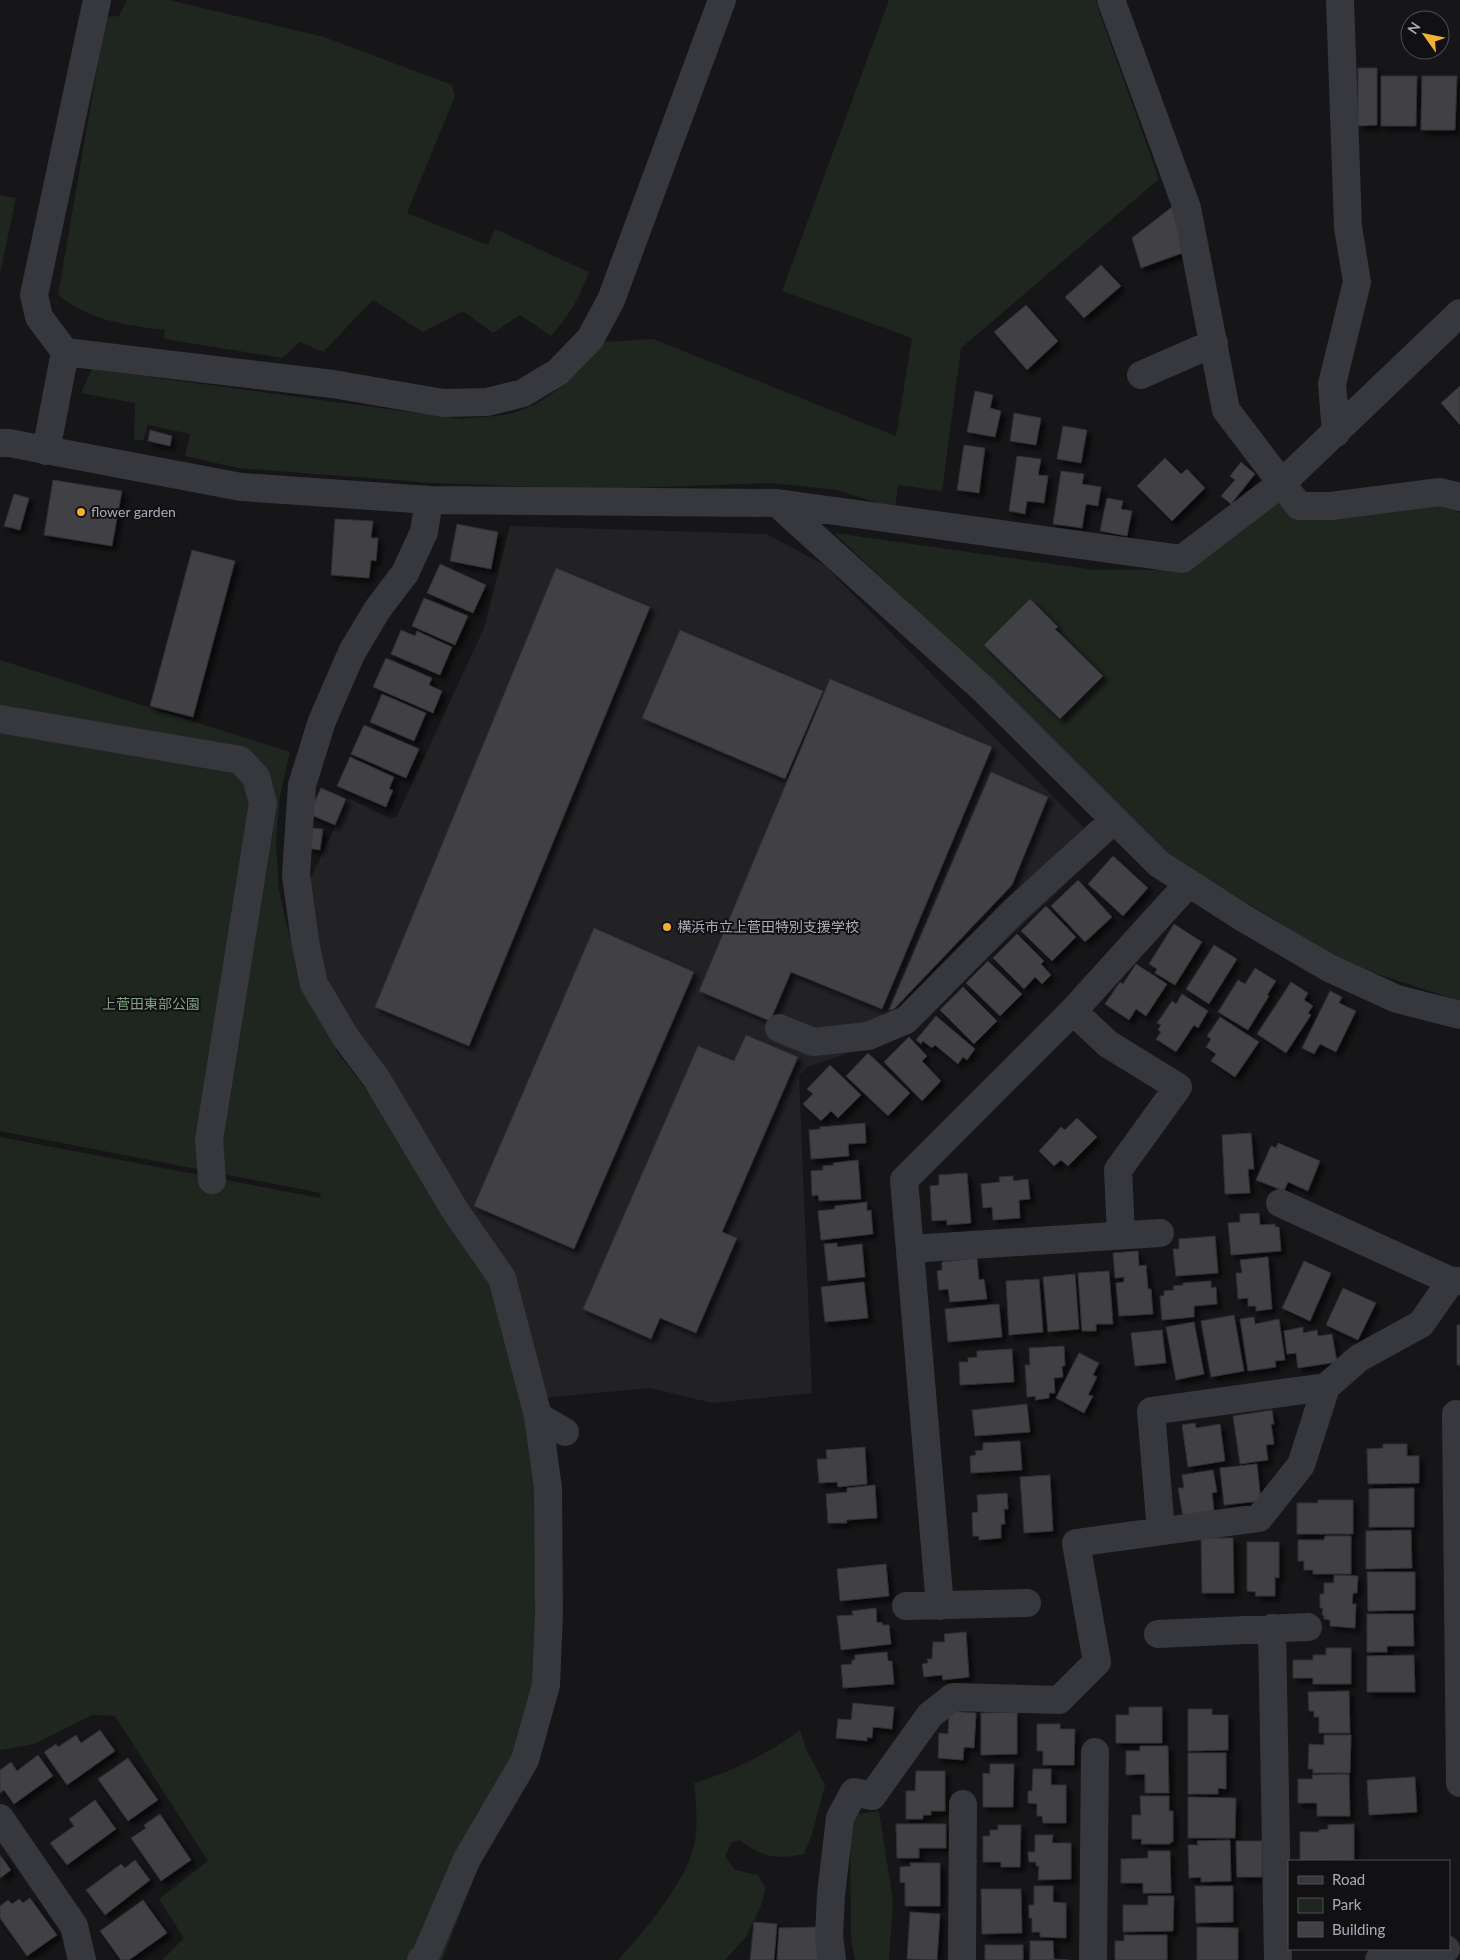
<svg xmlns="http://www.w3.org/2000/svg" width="1460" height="1960" viewBox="0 0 1460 1960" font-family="Lato,'Noto Sans JP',sans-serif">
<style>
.built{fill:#222225}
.green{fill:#1e261f}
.building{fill:#404145;stroke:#303034;filter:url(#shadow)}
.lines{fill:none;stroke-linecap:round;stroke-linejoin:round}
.minor{stroke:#37383d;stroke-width:28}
.poi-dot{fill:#f2b134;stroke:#111113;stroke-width:2}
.labels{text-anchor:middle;stroke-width:4;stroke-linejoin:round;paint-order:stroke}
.poi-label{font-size:14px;fill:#a8adb8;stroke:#111113;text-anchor:start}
.park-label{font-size:14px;fill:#7fa381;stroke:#111113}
</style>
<defs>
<filter id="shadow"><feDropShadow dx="4.5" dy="4.5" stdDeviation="2.5" flood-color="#0009"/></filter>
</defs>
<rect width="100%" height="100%" fill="#161618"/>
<path class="built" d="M510,526L767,534L824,565L1104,848L907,1033L807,1067L799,1076L812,1393L712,1403L650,1388L541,1398L344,1015L323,969L307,886L348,798L391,819L397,816L484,628Z"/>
<path class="green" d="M127,0H169L324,37L452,85L455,96L407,213L488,245L495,229L589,272C580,297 569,316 551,336L520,315L493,333L463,311L423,332L373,300L323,352L300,342L282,358L164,339L165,330C124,325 92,321 58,295L106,17L119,16Z
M889,0H1095L1159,179L961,348L942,491L898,485L895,508L836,490L772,483L601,489L434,483L238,468L185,456L190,434L148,425L143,441L134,439L135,403L81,393L92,369L462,419C477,417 494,417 509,414C546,406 582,371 604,342L653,339L896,436L912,338L782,291Z
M0,195L16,198L0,274Z
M1280,494L1447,503L1460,513V1001L1347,964L1168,855L1041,728L834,533L1095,570H1190Z
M0,660L290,752L280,796L276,841L279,890L298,975L337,1052L383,1111L497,1280L542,1486L541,1684L481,1860L442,1960H162L184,1938L159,1899L208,1861L115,1716L92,1715L34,1744L0,1750V1137L320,1198L321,1193L0,1131Z
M800,1730L807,1751L825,1785L812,1834L804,1854C777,1860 761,1857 740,1840L732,1842L725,1856L735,1870L758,1875L766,1888L760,1908L746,1937L725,1960H618C645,1930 688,1881 695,1841C698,1822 696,1802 694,1783C727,1774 773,1751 800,1730Z
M879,1811L893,1901L889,1960H855L851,1939L850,1815Z"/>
<path class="building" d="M1358,68H1377V125L1358,126Z
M1381,76H1417L1416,126H1381Z
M1422,76H1457L1455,130H1421Z
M1172,207L1185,252L1141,268L1132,238Z
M1101,265L1121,286L1084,318L1065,297Z
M1026,305L1058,341L1027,370L994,332Z
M1460,386V425L1441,403Z
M975,391L993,395L990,408L1001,411L995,437L967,432Z
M1014,413L1041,418L1036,445L1010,441Z
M1063,426L1087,430L1081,463L1057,459Z
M150,430L172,436L170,446L148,441Z
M964,445L985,448L979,493L957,490Z
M1017,456L1041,459L1038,475L1048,476L1044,503L1027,501L1025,514L1009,511Z
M1165,458L1181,474L1187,469L1205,488L1172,521L1137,486Z
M1241,462L1255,474L1231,504L1221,496L1235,480L1230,476Z
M1061,471L1084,474L1082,484L1101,487L1098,506L1086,504L1082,528L1053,524Z
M53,480L122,491L112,546L44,535Z
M14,494L29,498L20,530L4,526Z
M1107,498L1123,501L1121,509L1132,511L1127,536L1100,531Z
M335,519L373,521L371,538H378L376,561L371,560L369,578L331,575Z
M457,524L498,532L491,569L450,561Z
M192,550L235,561L193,717L150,706Z
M440,564L486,585L473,613L427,593Z
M556,568L650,607L469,1046L375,1007Z
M424,598L468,616L455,645L412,626Z
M1030,599L1058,627L1055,629L1103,676L1060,719L984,645Z
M401,630L415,636L417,631L452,647L440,675L391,654Z
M680,630L823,691L785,779L642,718Z
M386,658L432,678L429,685L442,691L433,713L373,687Z
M830,679L992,747L882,1009L791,972L770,1021L699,991Z
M382,694L426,713L414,741L370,722Z
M364,725L419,749L406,778L351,754Z
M350,757L394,777L389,789L393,790L386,807L337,786Z
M991,772L1048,797L1012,885L894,1009L889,1010Z
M321,788L346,799L335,825L309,814Z
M310,828L323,829L320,850L307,848Z
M1113,856L1148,888L1123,916L1088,884Z
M1078,880L1112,917L1085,942L1051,906Z
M1046,906L1076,937L1052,961L1021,931Z
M1174,924L1202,942L1175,985L1155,973L1157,969L1149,964Z
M594,928L694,972L574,1249L474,1206Z
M1017,934L1044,961L1041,964L1051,975L1042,984L1035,977L1024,989L993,958Z
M1214,945L1237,959L1209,1004L1186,989Z
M988,961L1022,994L1000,1016L966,983Z
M1136,964L1167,984L1146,1016L1136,1009L1129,1020L1105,1004L1120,982L1123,984Z
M1255,968L1276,981L1267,995L1269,996L1248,1030L1218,1012L1238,980L1245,984Z
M1291,982L1308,993L1304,1000L1313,1006L1308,1013L1311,1015L1286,1053L1257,1034Z
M963,987L997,1021L974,1044L940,1010Z
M1330,991L1342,997L1339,1003L1356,1011L1336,1052L1320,1044L1314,1054L1302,1048Z
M1182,994L1208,1011L1198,1028L1194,1025L1176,1052L1156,1039L1161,1032L1158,1030L1161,1025L1157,1023L1172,1001L1176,1004Z
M936,1016L975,1049L967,1060L963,1057L958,1064L935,1045L932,1048L923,1041L921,1044L916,1040Z
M1220,1017L1259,1042L1235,1077L1211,1061L1216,1054L1206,1047L1211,1039L1207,1036Z
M746,1035L798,1057L722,1232L737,1238L696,1333L660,1318L651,1339L583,1309L698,1046L734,1061Z
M909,1037L927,1056L922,1061L941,1081L922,1101L884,1062Z
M868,1053L910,1093L888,1116L846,1076Z
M830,1065L861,1095L838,1118L831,1111L821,1121L803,1104L813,1094L807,1089Z
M1077,1118L1097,1137L1068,1166L1061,1160L1054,1166L1039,1151L1061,1127L1065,1130Z
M865,1123L866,1143L848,1144L849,1156L811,1159L809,1130L820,1129V1127Z
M1251,1133L1254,1169H1248L1250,1193L1225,1194L1222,1135Z
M1278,1143L1320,1161L1308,1191L1288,1182L1284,1191L1256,1180L1271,1146L1276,1148Z
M858,1160L861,1199L819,1201L818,1195L812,1196L811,1171L823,1170V1166L834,1165L833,1163Z
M967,1173L971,1223L947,1225V1220L932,1221L930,1186L939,1185V1175Z
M1013,1176V1181L1028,1179L1030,1199L1019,1200L1020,1218L993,1220L992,1207L983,1208L981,1184L1000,1182L999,1177Z
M867,1202V1211L871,1210L873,1234L821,1240L818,1211L835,1209V1206Z
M1259,1213L1260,1225L1275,1224V1227H1279L1281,1251L1231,1255L1228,1223L1240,1222V1214Z
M1215,1236L1218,1273L1176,1276L1173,1249H1179V1239Z
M837,1243V1247L862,1244L865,1277L828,1281L824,1244Z
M1138,1251L1139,1266L1146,1265L1148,1289H1151L1153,1314L1119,1316L1116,1283L1124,1282V1277L1115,1278L1113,1253Z
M1268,1257L1272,1309L1256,1311V1306H1248V1298L1238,1299L1236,1273H1242L1240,1260Z
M977,1258L979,1280L984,1279L987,1299L950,1302L948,1289L939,1290L937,1271L942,1270V1262Z
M1304,1261L1331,1273L1310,1321L1282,1308Z
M1109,1271L1113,1324H1096V1331H1082L1078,1273Z
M1075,1274L1079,1329L1048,1332L1043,1277Z
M1039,1279L1043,1332L1009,1335L1006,1281Z
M1211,1281V1288L1216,1287L1217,1304L1194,1306V1317L1162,1320L1160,1296H1164V1291L1174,1290L1173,1286L1183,1285V1283Z
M864,1282L868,1318L825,1322L821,1287Z
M1343,1288L1376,1303L1358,1340L1326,1325Z
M999,1304L1002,1337L948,1342L945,1309Z
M1234,1315L1244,1371L1211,1377L1201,1321Z
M1254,1317L1255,1324L1279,1319L1285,1360L1275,1361L1276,1367L1248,1371L1240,1319Z
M1194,1322L1204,1374L1176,1380L1166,1327Z
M1457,1325H1460V1365H1457Z
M1303,1327V1333L1317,1330L1318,1336L1332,1334L1337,1362L1298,1368L1296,1353L1287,1354L1284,1331Z
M1162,1330L1166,1363L1135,1366L1131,1333Z
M1064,1346L1065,1366H1062L1063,1377L1054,1378L1055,1393H1049V1398L1035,1400L1036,1396L1027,1397L1025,1365H1030L1029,1348Z
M1012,1349L1014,1382L960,1385L959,1362H968V1358L977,1357V1351Z
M1079,1353L1099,1363L1093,1375L1097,1377L1088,1395L1093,1396L1084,1413L1056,1398Z
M1027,1404L1030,1432L975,1436L972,1410Z
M1272,1410L1274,1424H1271L1274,1444L1266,1445L1268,1460L1240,1464L1233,1416Z
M1195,1423L1196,1428L1220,1424L1225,1461L1188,1467L1182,1425Z
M1020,1441L1022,1470L971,1473L970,1456L976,1455L975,1451L983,1450V1443Z
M1383,1444H1407V1456H1419V1483L1368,1484L1367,1449L1383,1448Z
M865,1447L867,1484L838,1487L837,1482L819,1483L817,1459H827L826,1450Z
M1257,1464L1261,1501L1224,1505L1220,1468Z
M1213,1470L1217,1492L1212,1493L1214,1511L1183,1516L1178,1488H1184L1182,1475Z
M1050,1475L1053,1531L1024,1533L1020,1477Z
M875,1485L877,1518L846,1520L847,1523H828L826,1494L847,1492V1488Z
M1414,1488V1527H1369V1489Z
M1007,1493L1008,1509H1004L1005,1524H1001V1538L979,1540V1536H973L972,1513L978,1512L977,1495Z
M1318,1500H1353V1534H1297V1503H1318Z
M1411,1530L1412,1568L1366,1569V1531Z
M1325,1536H1351V1574H1313V1570H1304V1561H1298V1540H1324Z
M1201,1538H1233L1234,1593H1202Z
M1247,1542H1279V1578L1275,1577V1596H1255L1256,1592L1247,1591Z
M886,1564L889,1596L840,1601L837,1569Z
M1367,1572H1415V1610L1368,1611Z
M1334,1575L1358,1576L1357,1593H1353L1352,1604H1356L1355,1628L1330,1626V1620L1324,1619V1615H1322L1323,1608H1320V1594H1324V1583H1334Z
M876,1608L877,1623L882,1622V1625H889L891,1644L841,1650L837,1616L853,1615L852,1611Z
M1367,1614H1413L1414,1646H1387V1652H1367Z
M966,1632L969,1677L943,1680L942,1675L924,1677L922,1664L928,1663L927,1659H932L933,1642H945L944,1634Z
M1326,1648H1351V1684H1313V1678H1293V1660H1313V1655H1326Z
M887,1652L888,1661H892L894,1684L843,1688L841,1665L852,1664V1660H855V1655Z
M1414,1655L1415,1692H1367V1656Z
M1349,1691L1350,1733H1319V1717H1314V1711H1309L1308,1692Z
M853,1703L894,1707L892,1729L873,1727L872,1738L867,1737V1741L836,1738L838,1719L851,1720Z
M1129,1707H1162V1743H1116V1715H1129Z
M1188,1709H1212V1715H1228V1750L1188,1751Z
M949,1711L976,1713L974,1748L964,1747L963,1760L938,1758L939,1733L948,1734Z
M1017,1712V1754L981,1755V1713Z
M1037,1724H1060V1729H1075L1074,1765H1043V1751H1037Z
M100,1730L115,1751L67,1785L44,1752L56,1744L58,1747L76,1735L81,1743Z
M1324,1735H1351L1350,1773H1313V1769H1308L1309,1744L1324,1745Z
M1140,1746H1168L1169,1793H1145V1774L1126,1775V1751H1140Z
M1188,1753H1226V1789L1218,1788V1794H1188Z
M38,1755L53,1776L14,1804L4,1790L0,1793V1770L11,1762L17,1771Z
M128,1758L158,1800L128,1821L98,1779Z
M990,1764H1014L1013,1807H983V1773L990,1774Z
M1033,1769H1051V1785H1066V1823H1043L1042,1816H1037V1804L1028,1803V1791H1032Z
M916,1771H945V1811H931V1815H923V1819H906V1791H915Z
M1349,1774L1350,1816H1317V1803H1298V1779H1313L1312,1775Z
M1415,1777L1417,1812L1369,1815L1367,1780Z
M1140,1796H1169V1811H1173V1842H1170V1844H1141L1142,1839H1132V1815H1141Z
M1188,1797L1236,1798L1235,1838H1188Z
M95,1800L116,1829L67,1865L50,1843L74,1826L69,1819Z
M160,1814L191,1860L161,1881L131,1838L146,1828L144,1825Z
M896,1824H946V1848H919V1858H897Z
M1354,1824V1860L1300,1861V1832H1319V1830L1328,1829V1825Z
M998,1825H1021L1020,1867H1001V1862H983V1836H990V1830H998Z
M1035,1835H1053L1052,1843H1071V1879L1038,1880L1039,1866H1036V1862H1029L1028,1852H1035Z
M1230,1840L1231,1881L1201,1882V1877L1189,1878L1188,1845H1198L1197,1841Z
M1236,1841H1262V1877H1237Z
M1148,1851H1170L1171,1893H1143V1883H1121V1859L1148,1858Z
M0,1855L11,1870L0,1878Z
M135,1860L150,1880L105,1915L86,1890L121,1864L125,1868Z
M910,1863H940V1906H905V1883L900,1882V1867L911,1866Z
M1034,1886H1053V1902L1066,1903V1938L1040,1937V1932H1032V1918H1029V1905H1034Z
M1195,1886H1233V1922L1196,1923Z
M981,1889H1021L1022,1933L982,1934Z
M1148,1896H1174L1173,1931L1123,1932V1905H1148Z
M30,1898L57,1935L27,1956L0,1918V1906L8,1900L12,1904L19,1899L23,1903Z
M143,1900L167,1933L129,1960H121L100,1931Z
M910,1912L940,1914L937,1960L907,1959Z
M754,1922L777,1924L774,1960H750Z
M818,1927V1960H777L779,1928Z
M1197,1927L1238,1928V1960H1197Z
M1124,1935H1167V1960H1115V1941H1124Z
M1030,1941H1053L1054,1959L1069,1960H1030Z
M985,1945H1023V1960H985Z"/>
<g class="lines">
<path class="minor" d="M1111,0L1187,208L1226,410L1299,506H1331L1440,492L1460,497
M65,352L39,317L34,295L97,0
M1141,375L1214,343
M1336,433L1332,384L1357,282L1348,227L1340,0
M0,443H9L241,487L429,500L777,503L982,688L1159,864L1245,919L1329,968L1397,999L1460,1015
M46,451L65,352L333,384L443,403L487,402L523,393L558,372L590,339L611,300L722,0
M777,503L1182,559L1283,482L1460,313
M0,719L240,760L256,777L263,803L209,1140L212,1180
M1073,1011L1108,1044L1178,1087L1118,1170L1121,1234
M779,1028L813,1042L868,1036L906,1020L1014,911L1114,820
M1280,1203L1451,1281
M910,1249L1160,1233
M1456,1414L1460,1783
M538,1416L565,1432
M1161,1531L1151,1411L1326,1387
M906,1606L1027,1603
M940,1606L904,1180L1073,1011L1189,883
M1272,1628L1278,1960
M1158,1634L1308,1627
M0,1818L74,1926L82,1960
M421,1960L425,1957L467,1859L525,1760L546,1685L549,1613L548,1488L538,1416L502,1278L456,1212L376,1078L346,1038L314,984L305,941L296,875L302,785L322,721L352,652L377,610L405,573L424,532L429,500
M832,1960L829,1936L831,1895L840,1818L854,1792L872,1796L930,1715L953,1697L1059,1700L1097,1662L1076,1543L1259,1518L1301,1465L1326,1387L1359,1358L1421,1324L1451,1281H1460
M962,1960L963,1804
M1093,1960L1095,1752
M1379,1960L1446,1949"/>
</g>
<g class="poi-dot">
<circle cx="81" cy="512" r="5"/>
<circle cx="667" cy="927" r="5"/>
</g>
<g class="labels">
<g class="poi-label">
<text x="91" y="517">flower garden</text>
<text x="677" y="932">横浜市立上菅田特別支援学校</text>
</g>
<g class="park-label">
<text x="151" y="1009">上菅田東部公園</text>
</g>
</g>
<rect x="1288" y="1860" width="162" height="90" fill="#111113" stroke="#4d4f55"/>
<rect x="1298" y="1876" width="25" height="8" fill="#37383d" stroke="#4d4f55"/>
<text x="1332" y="1885" font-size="15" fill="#a8adb8">Road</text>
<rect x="1298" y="1898" width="25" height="15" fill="#1e261f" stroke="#4d4f55"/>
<text x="1332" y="1910" font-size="15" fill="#a8adb8">Park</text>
<rect x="1298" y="1922" width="25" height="15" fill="#404145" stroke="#4d4f55"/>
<text x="1332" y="1935" font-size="15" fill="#a8adb8">Building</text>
<g transform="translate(1425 35) rotate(303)"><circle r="24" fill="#111113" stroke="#4d4f55"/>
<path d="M0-4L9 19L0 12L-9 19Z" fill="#f2b134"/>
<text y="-8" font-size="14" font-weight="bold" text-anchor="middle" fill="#a8adb8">N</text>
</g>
</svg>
